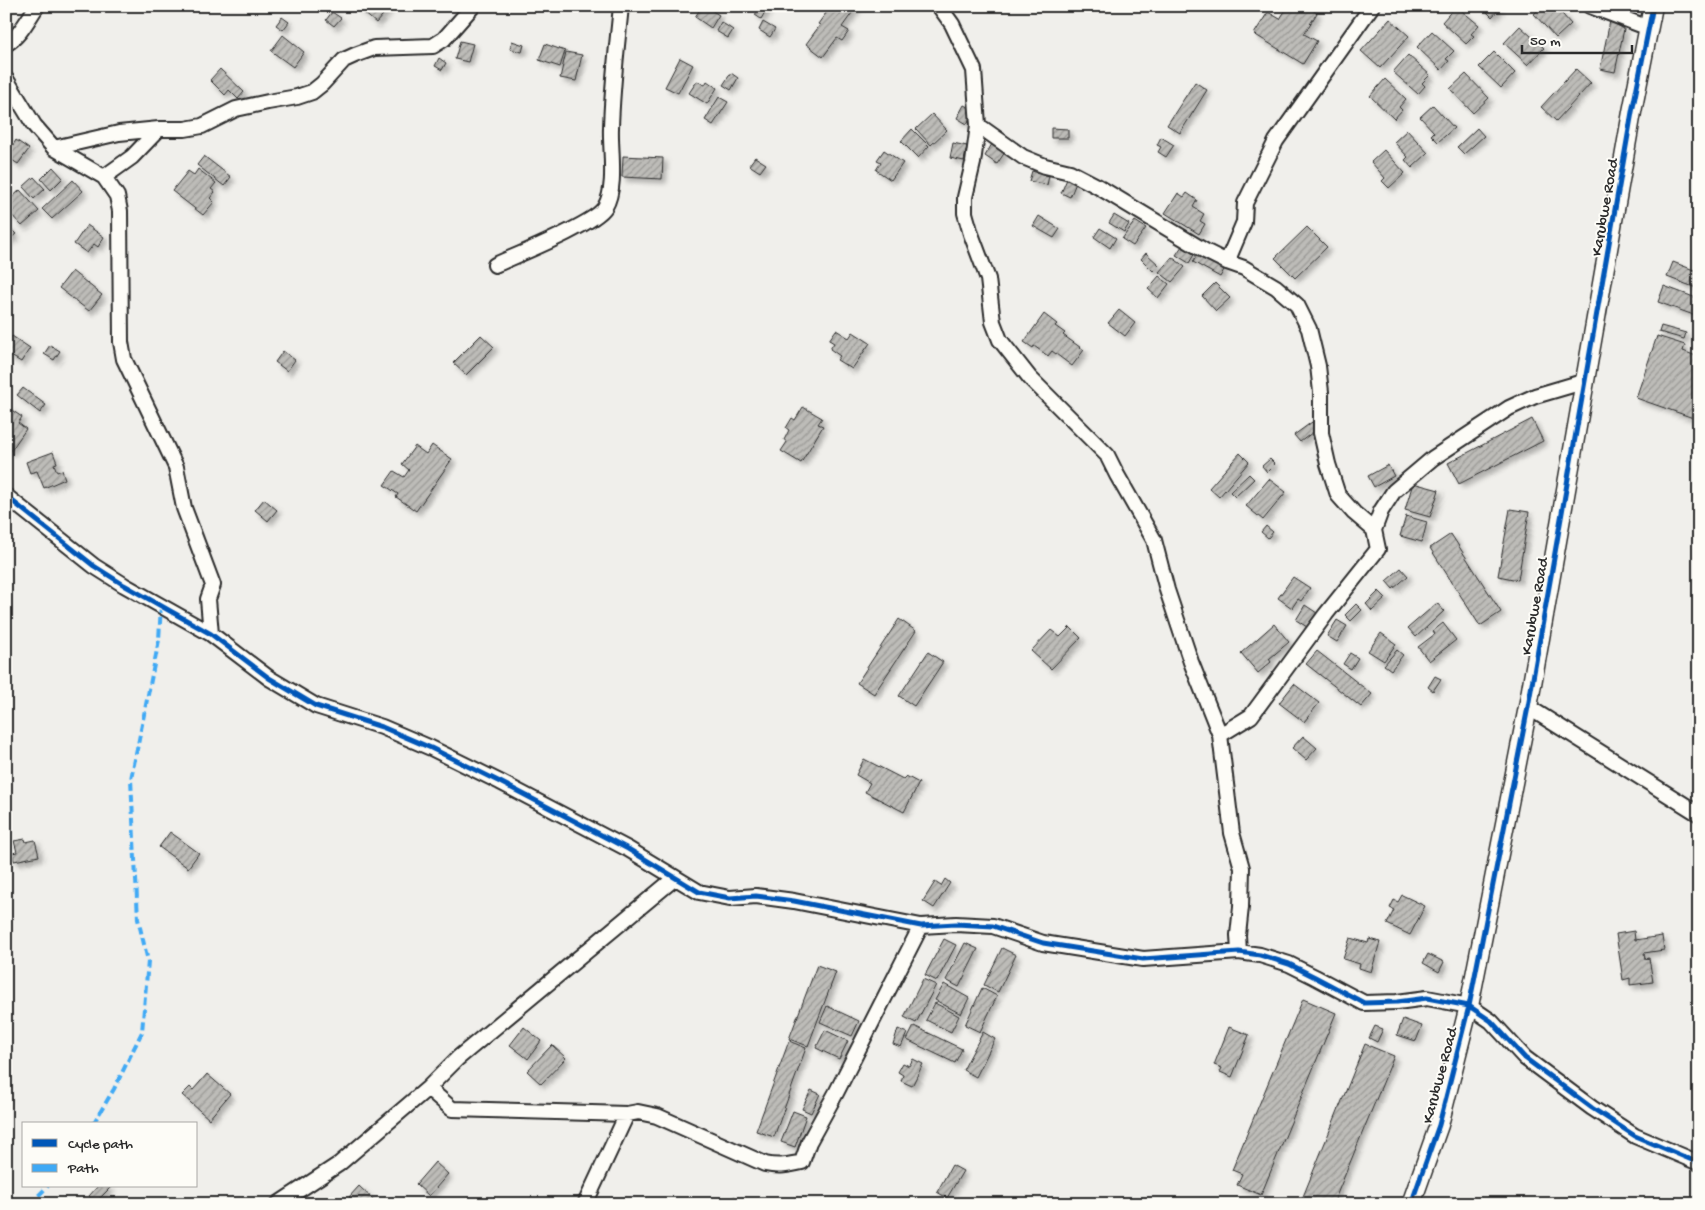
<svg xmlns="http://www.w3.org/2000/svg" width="1705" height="1210" viewBox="0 0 1705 1210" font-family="'Gochi Hand',sans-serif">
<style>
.building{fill:url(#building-hatch);stroke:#2b2b2b;filter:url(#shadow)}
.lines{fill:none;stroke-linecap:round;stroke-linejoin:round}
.minor-casing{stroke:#2b2b2b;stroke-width:18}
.tertiary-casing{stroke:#2b2b2b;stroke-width:21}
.minor{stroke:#fdfcf7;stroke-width:14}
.tertiary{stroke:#fdfcf7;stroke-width:18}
.quiet{stroke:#3fa9f5;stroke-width:4;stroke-dasharray:8 4;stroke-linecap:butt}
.cycleway-casing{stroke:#fdfcf7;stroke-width:8}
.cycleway{stroke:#0057b8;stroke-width:5}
.labels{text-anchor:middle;stroke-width:4;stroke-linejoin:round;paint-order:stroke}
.street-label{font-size:16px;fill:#2b2b2b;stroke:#fdfcf7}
</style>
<defs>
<pattern id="building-hatch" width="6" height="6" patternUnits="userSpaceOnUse" patternTransform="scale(1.25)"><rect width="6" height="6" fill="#bdbcb8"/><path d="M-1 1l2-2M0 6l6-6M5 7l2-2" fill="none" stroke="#9a9996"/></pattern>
<filter id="shadow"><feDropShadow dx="4" dy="4" stdDeviation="2.5" flood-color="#0004"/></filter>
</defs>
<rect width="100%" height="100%" fill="#f0efeb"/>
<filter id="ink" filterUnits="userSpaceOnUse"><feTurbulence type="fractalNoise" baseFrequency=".02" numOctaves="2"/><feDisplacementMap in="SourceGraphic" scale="10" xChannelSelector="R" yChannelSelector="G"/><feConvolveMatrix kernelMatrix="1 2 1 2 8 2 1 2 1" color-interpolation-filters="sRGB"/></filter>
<g filter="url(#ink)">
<path class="building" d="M384,6L388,9L376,23L357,7Z
M702,6H705L719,15L711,28L695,17Z
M760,6L768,7L761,19L755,15Z
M831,6H857L842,27L849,31L842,41L837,38L823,57L806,44L820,25L818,24Z
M1288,6H1306L1317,13L1304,34L1317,41L1303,64L1254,34L1268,12L1280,19Z
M1456,6L1479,25L1471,34L1474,36L1466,44L1442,22Z
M1481,6H1498L1500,8L1492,17Z
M1542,6H1555L1571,24L1556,38L1534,14Z
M332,12L341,18L334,26L326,20Z
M282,17L289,22L283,30L276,25Z
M1390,19L1409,36L1380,68L1361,51Z
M1610,21L1624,29L1615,72L1600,69Z
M721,22L733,30L728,38L716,31Z
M763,22L775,29L770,37L759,30Z
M1520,26L1544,48L1528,65L1504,43Z
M1432,31L1454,51L1446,59L1449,61L1441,70L1417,47Z
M283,35L304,52L293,67L271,51Z
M460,41L473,44L468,62L455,59Z
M512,41L524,45L522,52L510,49Z
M545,44L565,51L560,67L539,60Z
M566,52L582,55L576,81L560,78Z
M1494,52L1515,73L1501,88L1479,67Z
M1408,55L1430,75L1422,83L1425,86L1418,94L1393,72Z
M439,58L446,63L442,70L435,66Z
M680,58L693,65L678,93L665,87Z
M220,69L244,92L238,99L229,90L225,95L210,80Z
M1576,69L1591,83L1556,121L1541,107Z
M731,73L738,78L731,90L723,85Z
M1466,74L1489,98L1473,113L1450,89Z
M1385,79L1406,99L1399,107L1402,110L1394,119L1370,96Z
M697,81L705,85L707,81L717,88L707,104L689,93Z
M1195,82L1207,90L1180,133L1167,125Z
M719,97L728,102L713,125L705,120Z
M964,105L974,110L967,124L957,118Z
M1433,105L1454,128L1438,142L1431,135L1434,132L1420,117Z
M932,114L947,130L931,145L916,129Z
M1051,128L1068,129V138H1051Z
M1477,128L1484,136L1464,154L1457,147Z
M912,129L929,146L918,158L901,141Z
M1407,130L1428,153L1412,168L1405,160L1408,157L1394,142Z
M1161,137L1174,145L1166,157L1158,152L1161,147L1157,145Z
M16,140L29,149L18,164L6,156Z
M953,143L967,146L964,161L950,158Z
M992,144L1005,152L997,164L985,156Z
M884,150L903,163L891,180L876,170L881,162L877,160Z
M1384,150L1405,173L1389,188L1382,181L1385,178L1371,162Z
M204,156L231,177L224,186L197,165Z
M623,156L663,158L662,179L622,177Z
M755,157L766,164L760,172L749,165Z
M53,167L63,178L51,190L41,179Z
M198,169L216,183L211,189L215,192L210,198L214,202L203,215L172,191L188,171L194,175Z
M1032,171L1049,176L1047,185L1029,181Z
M34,177L45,189L34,199L23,187Z
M1067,179L1076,183L1070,197L1061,193Z
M73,180L83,191L52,219L42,209Z
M20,190L39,211L22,226L6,209V203Z
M1178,193L1184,197L1187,193L1197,200L1193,207L1204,214L1200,221L1205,224L1199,234L1165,213Z
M1114,215L1129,224L1124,232L1109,223Z
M1039,216L1060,229L1054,238L1033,226Z
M1135,221L1146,228L1133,246L1122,239Z
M87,225L104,237L98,247L94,244L87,253L74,244Z
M8,226L16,234L6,242V227Z
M1307,227L1327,247L1295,278L1275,258Z
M1100,228L1116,238L1110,248L1094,237Z
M1182,246L1195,253L1189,263L1176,255Z
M1146,253L1159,265L1153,271L1141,259Z
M1198,253L1225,268L1220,277L1193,262Z
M1172,257L1185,267L1172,282L1159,272Z
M1673,262L1699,272V289L1667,277Z
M72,271L102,295L89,311L59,288Z
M1159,276L1169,284L1158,298L1148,289Z
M1215,283L1230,298L1216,311L1202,296Z
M1664,286L1699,299V317L1658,302Z
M1119,310L1135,323L1125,336L1108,323Z
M1044,314L1057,324L1055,326L1065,333L1063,335L1084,350L1072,366L1052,351L1048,356L1034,346L1033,348L1024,342Z
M1661,326L1686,333L1684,339L1659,332Z
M836,330L849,338L853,332L870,343L852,369L837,360L840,356L830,349L834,343L829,340Z
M481,335L494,347L466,375L453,363Z
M12,336L30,348L21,362L6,353V346Z
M1657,336L1685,345L1683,351L1699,357V420L1636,398Z
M50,345L60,351L54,360L44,354Z
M283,351L295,360L287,371L275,362Z
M23,388L46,405L40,413L17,395Z
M7,407L22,417L18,423L26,429L10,452L6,449Z
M803,407L822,418L818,424L823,426L801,463L781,451L787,442L784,440L789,430L786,428L792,418L795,420Z
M1532,419L1543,441L1459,484L1448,463Z
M1312,422L1317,429L1300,442L1294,435Z
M432,445L452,459L416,511L396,497L398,494L384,485L394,471L404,477L409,470L402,464L415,446L426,454Z
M53,452L57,463L54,464L57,472L62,470L65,479L44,488L37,471L30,473L26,462Z
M1240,453L1249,462L1219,497L1209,488Z
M1270,459L1275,464L1267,472L1262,466Z
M1388,465L1394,476L1374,487L1368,476Z
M1249,474L1254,479L1235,497L1230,492Z
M1269,479L1286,492L1263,520L1246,506Z
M1413,483L1439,490L1430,517L1405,510Z
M264,499L277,510L268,521L255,510Z
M1510,509L1529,512L1518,580L1498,576Z
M1406,516L1427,522L1422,542L1400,536Z
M1266,526L1273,532L1268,538L1261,532Z
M1451,534L1501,612L1480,626L1430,548Z
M1401,568L1408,576L1393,589L1386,581Z
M1293,577L1310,588L1301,601L1298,599L1292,608L1278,598Z
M1379,591L1386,598L1372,611L1366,604Z
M1437,603L1444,611L1416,637L1408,628Z
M1356,604L1362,610L1351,621L1345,615Z
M1305,605L1317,613L1307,627L1296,620Z
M899,619L916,631L874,694L857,683Z
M1337,620L1347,626L1337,642L1327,636Z
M1443,623L1456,640L1429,661L1418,647L1435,634L1433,631Z
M1274,624L1289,642L1269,659L1271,662L1258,673L1241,653Z
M1070,627L1081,638L1051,669L1031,651L1051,630L1060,637Z
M1381,633L1396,644L1384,661L1368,651Z
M1397,650L1403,655L1391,670L1384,665Z
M1317,651L1372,694L1361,707L1306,664Z
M928,652L943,662L914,706L899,696Z
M1350,653L1358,658L1351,669L1343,664Z
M1435,676L1441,679L1433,691L1428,687Z
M1294,684L1319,703L1304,722L1279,703Z
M1303,736L1317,748L1306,760L1292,748Z
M864,759L903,779L906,776L919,783L904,812L865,792L870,783L856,775Z
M170,832L199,853L188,868L159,847Z
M25,839L26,842L35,840L39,856L14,861L12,853L17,852L14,841Z
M945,879L950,883L934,908L923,901L935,882L941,886Z
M1402,895L1425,906L1410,935L1387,924L1394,910L1390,908L1394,900L1398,902Z
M1634,931L1635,940L1662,936L1664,950L1644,953L1645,959L1649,958L1653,982L1630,985V978L1623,980L1616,934Z
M1350,938L1368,943L1369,939L1380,942L1371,972L1359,968L1360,964L1343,959Z
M944,939L956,945L937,981L925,975Z
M965,943L978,949L959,987L946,980Z
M1002,948L1016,955L998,992L984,985Z
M1428,954L1444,962L1439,972L1423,963Z
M817,965L836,972L808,1046L789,1039Z
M923,979L936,985L916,1023L904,1017Z
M944,984L969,998L961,1014L935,1000Z
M982,988L997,996L980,1032L965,1025Z
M1303,999L1336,1013L1261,1195L1237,1185L1242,1174L1232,1170Z
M935,1003L959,1016L951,1032L926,1020Z
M827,1006L859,1021L852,1036L820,1022Z
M1403,1019L1422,1026L1416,1041L1397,1035Z
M914,1026L962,1049L955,1063L907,1040Z
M1375,1026L1383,1029L1377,1042L1369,1038Z
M524,1027L541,1041L528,1059L510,1045Z
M1229,1027L1249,1035L1232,1077L1220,1072L1222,1068L1214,1065Z
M898,1029L907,1033L901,1047L893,1044Z
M825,1030L848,1041L839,1059L816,1048Z
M983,1032L995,1039L976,1077L963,1070Z
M789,1041L806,1048L774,1137L756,1131Z
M1365,1044L1394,1056L1333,1204H1300Z
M552,1045L566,1058L541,1084L527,1071Z
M913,1059L923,1064L912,1086L901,1081L903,1075L898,1072L903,1063L909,1066Z
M207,1074L230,1094L209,1119L182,1095L190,1087L193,1090Z
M811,1090L820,1094L811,1113L802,1109Z
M793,1111L806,1116L795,1147L781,1142Z
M435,1162L448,1174L429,1196L416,1184Z
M952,1165L963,1171L947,1198L937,1192Z
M98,1186L111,1187L95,1203L89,1196Z
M359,1186L378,1204H356L349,1197Z
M734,1196L747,1204H730Z"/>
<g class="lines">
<defs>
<path id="minor" d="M939,6L952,24L974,70L978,125L973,163L965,197V213L971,234L988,279L993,322L1000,340L1030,378L1107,455L1117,475L1154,540L1167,590L1191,662L1220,735L1232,833L1242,868L1241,907L1238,935L1239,952
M1590,6L1649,28
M6,44C20,36 28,19 37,6
M6,79L34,125L54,148L104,177L117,196L120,211L121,342L124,359L176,467L184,508L213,585L208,599L211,634
M978,125L1023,157L1045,166L1070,172L1097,186L1205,251L1227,262L1244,268L1276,287L1297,305L1309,329L1318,366L1321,392V433L1328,464L1338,495L1354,513L1374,530
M54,148L119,133L159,129H185L202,126L236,109L268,102L297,97L312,92L322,84L344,60L355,55L374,48L433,46L444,39L473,6
M104,177L132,157L159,129
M1227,262L1244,222L1245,203L1276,141L1372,6
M495,265C517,255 595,224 605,207C617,187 610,150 611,128C612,87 617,47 621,6
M6,496L94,566L124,585L211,634L269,678L316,706L382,727L431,748L500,782L628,849L699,892L730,898L756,896L794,901L921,926L956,924L993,926L1043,943L1143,959L1239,952L1260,955L1289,964L1315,977L1364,1003L1397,1002L1427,998L1469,1006L1491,1021L1525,1058L1592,1108L1635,1136L1699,1163
M1528,707L1699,814
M1220,735L1251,716L1326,614L1378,549L1374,530L1381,511L1394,491L1433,458L1509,408L1535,396L1586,381
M428,1088L452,1109L627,1114L638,1112L657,1116L765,1164C779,1167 789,1165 802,1162L809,1142L836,1093L921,926
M278,1204L339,1164L428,1088L458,1058L675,878
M585,1204L627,1114"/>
<path id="tertiary" d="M1411,1204L1439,1125L1469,1006L1528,707L1632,112L1653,6"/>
</defs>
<use href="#minor" class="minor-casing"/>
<use href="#tertiary" class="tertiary-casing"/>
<use href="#minor" class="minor"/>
<use href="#tertiary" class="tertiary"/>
<path class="quiet" d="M93,1124L114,1089L142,1032L148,961L138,919L131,779L159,640L161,605
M30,1204L48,1186"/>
<defs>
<path id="cycleway" d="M6,496L94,566L124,585L211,634L269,678L316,706L382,727L431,748L500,782L628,849L699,892L730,898L756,896L794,901L921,926L956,924L993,926L1043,943L1143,959L1239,952L1260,955L1289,964L1315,977L1364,1003L1397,1002L1427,998L1469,1006L1491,1021L1525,1058L1592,1108L1635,1136L1699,1163
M1411,1204L1439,1125L1469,1006L1528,707L1632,112L1653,6"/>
</defs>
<use href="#cycleway" class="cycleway-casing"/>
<use href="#cycleway" class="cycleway"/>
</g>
</g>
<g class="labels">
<g class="street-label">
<text transform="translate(1603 207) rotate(-80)" y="6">Karubwe Road</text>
<text transform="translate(1533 606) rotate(-80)" y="6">Karubwe Road</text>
<text transform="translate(1438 1075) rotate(-75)" y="6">Karubwe Road</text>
</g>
</g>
<rect width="1705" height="1210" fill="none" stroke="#fdfcf7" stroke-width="25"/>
<rect x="12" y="12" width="1680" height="1185" fill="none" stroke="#2b2b2b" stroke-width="2" filter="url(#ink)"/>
<rect x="22" y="1122" width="175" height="65" fill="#fdfcf7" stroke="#a9a8a5"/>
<rect x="32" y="1139" width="25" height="8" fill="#0057b8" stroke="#a9a8a5"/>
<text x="68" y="1148" font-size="15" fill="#2b2b2b">Cycle path</text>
<rect x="32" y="1164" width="25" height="8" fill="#3fa9f5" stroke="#a9a8a5"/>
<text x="68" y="1172" font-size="15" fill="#2b2b2b">Path</text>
<path d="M1522 45v8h110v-8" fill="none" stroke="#2b2b2b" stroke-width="2.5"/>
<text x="1530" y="45" font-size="15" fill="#2b2b2b" stroke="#fdfcf7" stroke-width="4" paint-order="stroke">50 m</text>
</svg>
